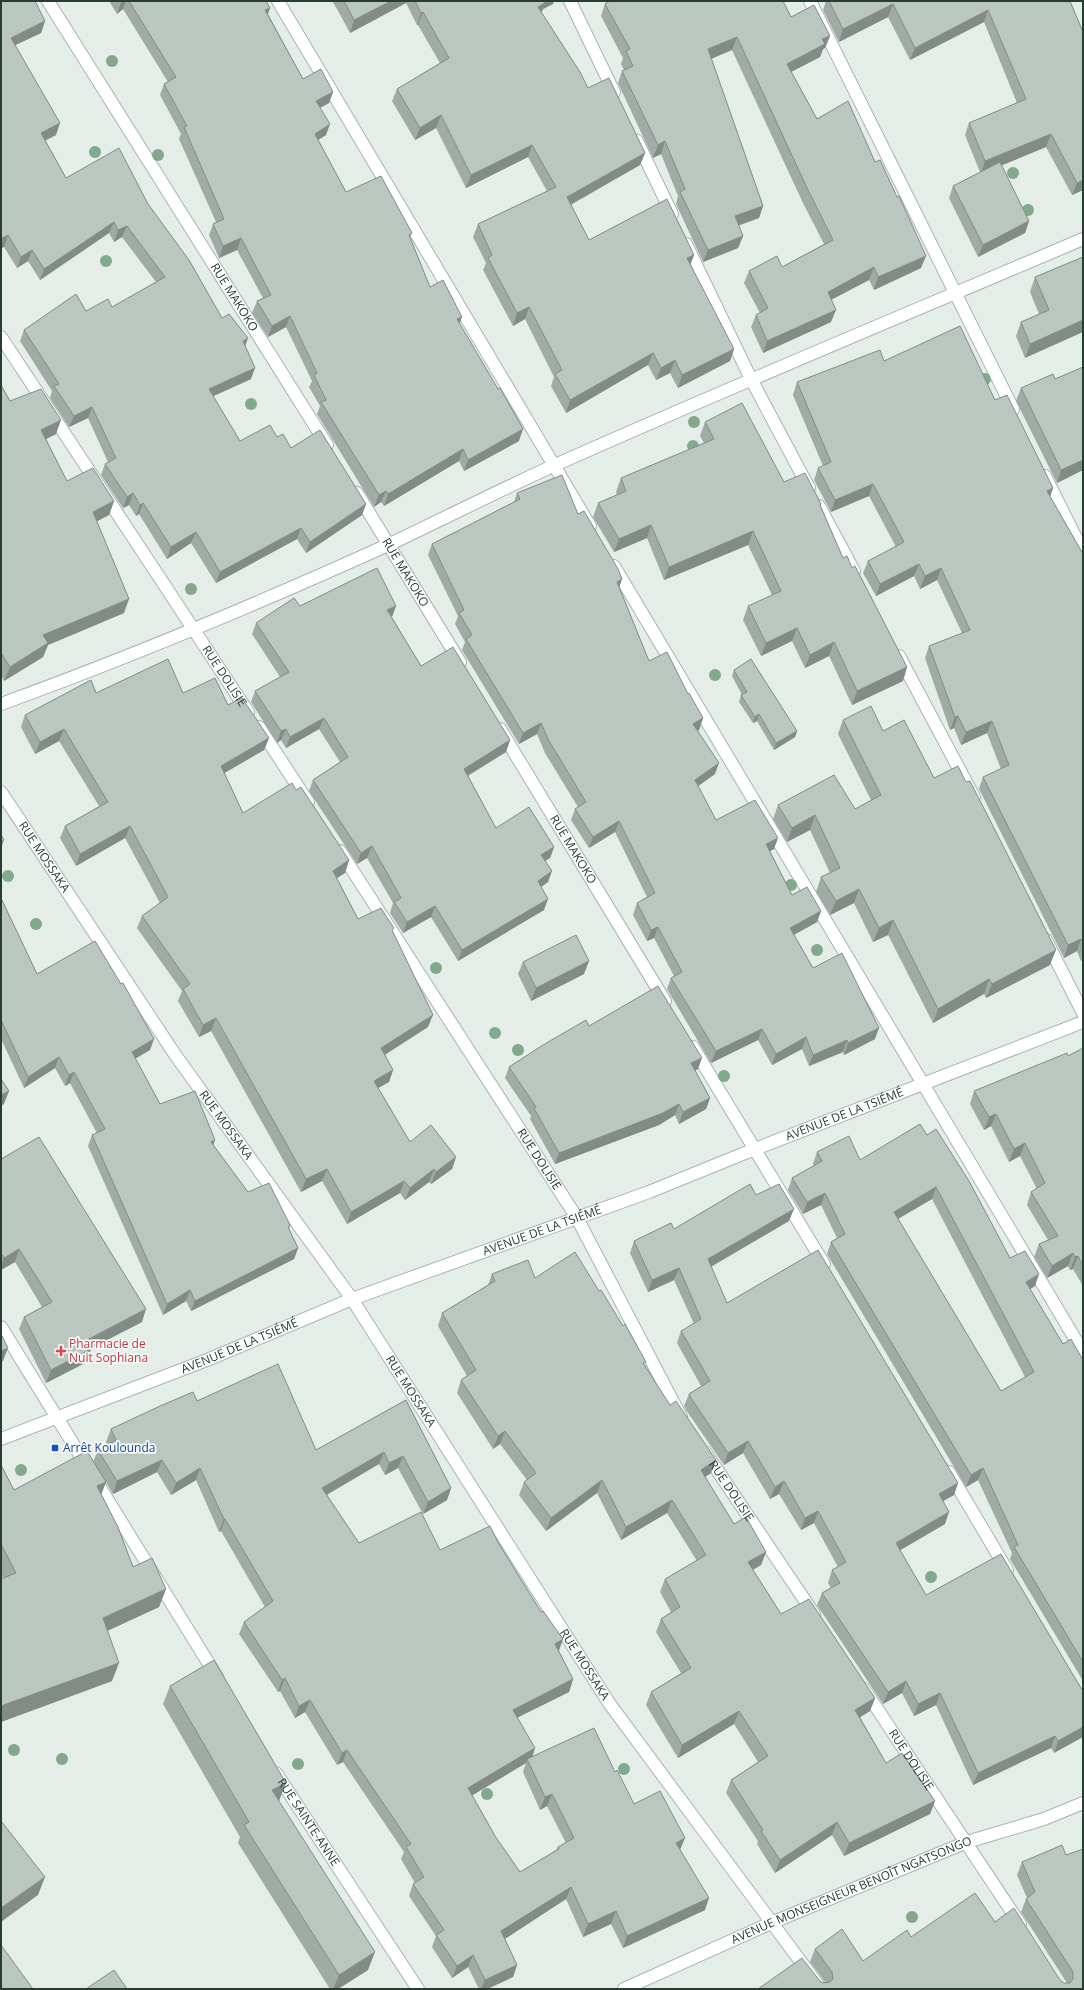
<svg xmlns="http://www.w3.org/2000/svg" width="1084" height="1990" viewBox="0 0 1084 1990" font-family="'Open Sans',sans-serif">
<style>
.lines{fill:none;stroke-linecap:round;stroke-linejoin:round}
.street-casing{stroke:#a7b5ae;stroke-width:14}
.secondary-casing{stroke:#a3b7ae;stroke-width:14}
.street{stroke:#fff;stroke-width:12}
.secondary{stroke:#fff;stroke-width:12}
.tree{fill:#82a98c}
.wall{fill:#a0aba5;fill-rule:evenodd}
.shaded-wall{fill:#828b86}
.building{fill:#bac7c0;stroke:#828b86;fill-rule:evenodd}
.health-dot{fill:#e0444e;stroke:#f5f9f6;stroke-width:1.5}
.transit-dot{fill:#1a4fb4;stroke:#f5f9f6;stroke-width:1.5}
.labels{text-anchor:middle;stroke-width:3.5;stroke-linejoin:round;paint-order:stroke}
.street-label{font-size:12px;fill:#253d33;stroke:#f5f9f6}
.health-label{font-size:12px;fill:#be3a42;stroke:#f5f9f6;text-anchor:start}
.transit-label{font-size:12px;fill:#164399;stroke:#f5f9f6;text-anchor:start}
</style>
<rect width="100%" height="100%" fill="#e4ede8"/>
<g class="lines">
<defs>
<g id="street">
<path id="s1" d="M48,1L327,445"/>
<path d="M278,1L590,526"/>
<path d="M570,1L614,92"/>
<path d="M810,1L1013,409"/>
<path d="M637,141L672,214"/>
<path d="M686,244L751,379L809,488"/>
<path id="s2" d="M1,337L248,712"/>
<path d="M1045,476L1083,552"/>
<path id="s3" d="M357,493L460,662"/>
<path d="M819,506L854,571"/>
<path d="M614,566L1083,1352"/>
<path d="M899,656L974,797"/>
<path d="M1,704C133,656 262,602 390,544C445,518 500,490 555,465C730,387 907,314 1083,239"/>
<path d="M259,727L308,802"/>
<path id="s4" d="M500,729L665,1001"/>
<path id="s5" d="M1,792L176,1056L352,1299L609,1703L821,1989"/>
<path id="s6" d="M340,851L577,1218L681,1417"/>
<path d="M1046,940L1083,1013"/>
<path d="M693,1047L824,1264"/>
<path d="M1,1327L217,1677"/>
<path id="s7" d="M705,1452L814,1614"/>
<path d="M949,1472L1007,1570"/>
<path id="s8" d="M864,1689L1020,1924"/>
<path id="s9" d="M276,1773L418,1989"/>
</g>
<g id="secondary">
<path id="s10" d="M1,1439L207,1360L352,1299L649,1192L755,1149L1083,1022"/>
<path id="s11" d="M624,1989L771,1923L967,1842L1044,1819L1083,1803"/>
</g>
</defs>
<use href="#street" class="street-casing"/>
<use href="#secondary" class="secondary-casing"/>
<use href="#street" class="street"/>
<use href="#secondary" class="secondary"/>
</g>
<g class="tree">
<circle cx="112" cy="61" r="6"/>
<circle cx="95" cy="152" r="6"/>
<circle cx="158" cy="155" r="6"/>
<circle cx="1013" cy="173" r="6"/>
<circle cx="1028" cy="210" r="6"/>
<circle cx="106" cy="261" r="6"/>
<circle cx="985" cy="379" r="6"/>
<circle cx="251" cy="404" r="6"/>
<circle cx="694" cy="422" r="6"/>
<circle cx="693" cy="446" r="6"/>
<circle cx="191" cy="589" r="6"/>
<circle cx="715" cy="675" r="6"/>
<circle cx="8" cy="876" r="6"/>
<circle cx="791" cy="885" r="6"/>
<circle cx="36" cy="924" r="6"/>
<circle cx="817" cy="950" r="6"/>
<circle cx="436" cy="968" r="6"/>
<circle cx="495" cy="1033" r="6"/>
<circle cx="518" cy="1050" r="6"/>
<circle cx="724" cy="1076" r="6"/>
<circle cx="21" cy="1470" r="6"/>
<circle cx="931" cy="1577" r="6"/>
<circle cx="14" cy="1750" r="6"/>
<circle cx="62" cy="1759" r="6"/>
<circle cx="298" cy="1764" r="6"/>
<circle cx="624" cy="1769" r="6"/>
<circle cx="487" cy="1794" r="6"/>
<circle cx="912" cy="1917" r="6"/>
</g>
<path class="wall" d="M1,1L45,21L41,33L15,45L56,135L45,140L66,178L148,204L222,318L245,345L251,379L213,396L240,441L277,437L366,504L362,515L306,553L297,539L216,583L191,543L167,559L139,514L136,516L129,505L123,508L101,475L105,464L108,462L88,418L69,427L50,398L52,391L20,341L24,330L86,311L112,307L156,282L122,237L114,242L109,233L40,280L28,261L17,268L4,247L1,248Z
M109,1H266L270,8L268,14L303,79L333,92L329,103L320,108L326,135L318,140L346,192L412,233L410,238L430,287L459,323L519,441L464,471L459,461L384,506L381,502L374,507L317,414L320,406L309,387L312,381L286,327L268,337L252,313L257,301L263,298L237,250L219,258L209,235L213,224L216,222L179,139L181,134L160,95L164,84L168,82L123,9L117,14Z
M332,1H554L553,4L543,9L541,13L588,88L645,153L640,165L571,205L589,240L694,255L690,265L734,349L730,361L678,388L670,373L656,380L648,365L566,413L551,386L554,377L525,319L513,326L483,270L486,263L473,237L478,224L547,191L528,157L466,188L436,128L415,140L392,101L397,89L440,63L418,25H417L406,3L350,33L337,9Z
M826,1H1070L1083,190L1072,195L1046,147L1001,165L1029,221L1025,233L978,257L949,198L953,186L980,172L965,135L969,123L1017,103L984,22L910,60L888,17L839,42L823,10Z
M605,4L791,17L830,36L825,48L823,49L820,57L791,72L817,119L921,268L874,290L869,280L831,300V322L763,353L751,327L756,315L760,313L744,283L749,271L782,267L824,244L803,203L732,50L711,58L763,206L759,218L738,226L743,236L738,248L703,262L676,204L678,196L661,154L653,158L618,83L622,71L624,70L621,64L623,58L601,16Z
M1083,257L1025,358L1016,336L1021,322L1039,314L1030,292L1035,277Z
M884,361L995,400L1053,488L1050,496L1083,554V960L1081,961L1077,951L1064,958L979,789L983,777L1001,769L987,733L961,745L954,728L950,730L925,658L929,646L962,633L937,580L920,589L914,576L876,596L863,573L868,561L896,547L869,496L831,512L814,480L818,468L823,466L793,395L797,382Z
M1083,367V470L1057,483L1016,401L1021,388L1055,379Z
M1,385L10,401L56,434L46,439L67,481L114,501L109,515L97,521L124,613L48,645L43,657L4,681L1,675Z
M705,422L784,482L821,504V507L843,558L852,568L907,667L903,681L852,705L829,656L805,668L792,641L761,656L743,620L748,606L772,595L748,545L664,580L647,538L614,552L593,517L598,503L617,495L616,492L621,478L704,443L700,436Z
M517,493L578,514L622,579L619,587L649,661L688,694L703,718L699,730H698L715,774L698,786L716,820L774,849L770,851L792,895L821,911L817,922L794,935L813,968L875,1039L844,1055L843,1052L809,1066L802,1049L772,1065L758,1040L711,1063L667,989L671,978L674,976L654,938L647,941L633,915L637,903L647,897L615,832L589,848L571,820L575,809L578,807L545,753L537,734L519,744L462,650L465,642L455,624L458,616L428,555L432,544L514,502Z
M300,606L392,617L421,666L510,740L506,752L468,776L496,828L554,847L550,858L545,861L548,882L541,887L544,910L458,961L431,917L403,933L390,913L393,903L367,858L357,864L309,791L313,780L340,762L319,729L286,748L281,740L277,743L251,702L255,691L280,677L252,634L256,623Z
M734,670L797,731L795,737L774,750L757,721L753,723L739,702L741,695H742L732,676Z
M96,693H183L228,705L269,738L264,750L224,773L243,813L296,790L349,860L345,873L337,878L358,919L393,932L428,1027L385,1055L393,1070L389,1082L378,1088L410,1142L456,1157L452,1169L431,1184L429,1182L405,1200L400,1193L347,1224L322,1181L301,1192L211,1031L199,1037L178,1001L182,991L137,928L142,916L160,903L125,838L76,866L60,838L65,826L99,806L59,741L35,754L21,727L25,715Z
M843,720L883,731L934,778L1050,965L986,998L984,994L933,1023L888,935L873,942L854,903L830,915L816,892L821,877L830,873L810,830L787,842L773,819L778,805L855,809L871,800L838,734Z
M1,898L37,974L150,1050L135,1058L160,1104L215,1140L213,1145L248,1192L290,1225L289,1229L298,1248L294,1259L191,1311L186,1301L163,1315L88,1146L92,1135L97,1133L70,1083L65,1086L55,1068L24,1088L1,1039Z
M523,962L584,974L531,1001L518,974Z
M589,1026L698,1069L695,1070L710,1098L706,1109L679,1124L675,1115L659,1125L555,1164L530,1119L531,1116L505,1078L509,1067Z
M1083,1048V1286L1073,1269L1070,1270L1068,1266L1047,1278L1034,1257L1039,1244L1048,1240L1027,1205L1031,1192L1037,1189L1020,1156L1009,1162L991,1126L984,1130L970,1104L974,1091L1068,1056Z
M927,1135L1010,1258L1035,1286L1030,1289L1063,1344L1083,1360V1681L1010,1559L1012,1553L978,1480L966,1487L827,1254L831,1242L837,1238L821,1205L803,1214L788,1190L792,1178L814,1166L813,1164L817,1152L860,1160ZM932,1199L1025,1377L1001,1391L898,1219Z
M1,1159L142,1322L91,1348L87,1362L46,1383L19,1329L24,1317L42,1307L15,1262L1,1270Z
M756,1195L789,1221L711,1267L727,1303L958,1483L954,1495L943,1501L945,1524L900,1550L926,1595L1081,1688L1054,1753L1051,1748L973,1785L936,1705L914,1716L902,1693L883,1704L817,1605L822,1593L831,1588L828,1583L832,1570L838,1567L814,1523L801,1530L779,1494L770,1499L743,1453L724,1465L686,1410L684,1406L689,1394L701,1386L677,1343L681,1331L694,1324L674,1280L648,1292L630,1253L634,1241L674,1229Z
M492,1274L535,1278L645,1365L711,1473L705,1477L734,1524L766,1552L761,1565L753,1570L781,1614L875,1698L870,1711L860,1717L886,1763L935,1801L930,1814L844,1856L832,1835L775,1873L757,1844L758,1841L726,1793L731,1780L758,1762L734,1724L678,1758L646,1705L651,1692L681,1673L656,1632L661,1619L671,1612L660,1592L665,1579L697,1561L667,1513L621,1540L597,1493L546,1531L519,1495L524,1482L527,1480L500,1444L493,1449L457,1393L461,1380L467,1376L438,1326L442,1313L488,1285Z
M406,1400L451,1488L447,1500L423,1514L398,1468L385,1475L379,1464L327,1495L359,1543L440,1550L499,1544L541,1612L563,1639L559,1651L573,1679L569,1692L517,1718L535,1748L532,1757L615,1772L634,1804L680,1850L705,1910L623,1948L611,1924L583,1937L566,1899L505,1939L517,1965L513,1977L487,1989H479L468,1967L452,1978L432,1947L436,1936L409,1896L413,1884L415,1883L401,1859L404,1852L343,1762L337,1765L305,1712L295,1718L280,1691L278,1692L239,1634L244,1622L265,1607L221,1531L219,1532L196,1480L171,1495L157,1472L113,1494L106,1482L101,1494L133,1567L166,1589L159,1607L107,1631L112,1681L1,1722V1579L3,1578L1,1575V1465L14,1490L93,1462L98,1450L108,1445L106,1442L111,1429L197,1401L316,1450ZM526,1763L523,1772L540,1810L547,1806L566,1843L558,1847L556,1850L520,1872L495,1836L472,1795Z
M170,1686L279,1801L368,1970L338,1989H330L238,1843L240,1837L163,1704Z
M1066,1855L1083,1989H758L820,1981L823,1983H826L810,1962L815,1949L863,1961L911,1937L995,1922L1060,1980L1064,1983H1067L1021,1912L1026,1899L1027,1898L1017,1875L1022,1862Z"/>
<path class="shaded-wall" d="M123,1H126L123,9L117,14L121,2Z
M391,1H407L406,3L350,33L354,20Z
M542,1H554L553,4L543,9L540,16L538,7Z
M893,4L888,17L839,42L843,29Z
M270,8L266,19L265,10Z
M988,10L984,22L910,60L915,48Z
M423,12L418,25H417L421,13Z
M45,21L41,33L7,49L11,38Z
M830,36L825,48L823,49L820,57L783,76L787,64L822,39Z
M737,37L732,50L704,62L708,49Z
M333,92L329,103L312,112L316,101Z
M441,115L436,128L415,140L420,128Z
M60,123L56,135L37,145L41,133Z
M330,124L326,135L310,145L315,134Z
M1051,134L1046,147L981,174L985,161Z
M665,141L661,154L653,158L658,145Z
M532,145L528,157L466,188L471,175Z
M645,153L640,165L562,209L567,197Z
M1083,180V190L1072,195L1077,183Z
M763,206L759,218L730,228L735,216Z
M1029,221L1025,233L978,257L983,245Z
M114,222L109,233L40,280L44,269Z
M127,226L122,237L114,242L118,230Z
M8,235L4,247L1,248V239Z
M743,236L738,248L703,262L708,250Z
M241,238L237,250L219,258L223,246Z
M32,250L28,261L17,268L21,257Z
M694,255L689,268L687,258Z
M926,256L921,268L874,290L878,277Z
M874,267L869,280L823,304L828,292Z
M529,307L525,319L513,326L517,313Z
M836,310L831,322L763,353L767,341Z
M290,316L286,327L268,337L272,326Z
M462,317L458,328L457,319Z
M1083,320V332L1025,358L1030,344Z
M248,338L244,350L243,341Z
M734,349L730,361L678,388L682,375Z
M653,353L648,365L566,413L570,400Z
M675,360L670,373L656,380L661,368Z
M255,368L251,379L205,400L209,389Z
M92,407L88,418L69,427L74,416Z
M61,420L56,434L36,444L41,430Z
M523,429L519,441L464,471L468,460Z
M463,449L459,461L384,506L388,494Z
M1083,460V470L1057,483L1061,470Z
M873,484L869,496L831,512L835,500Z
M1053,488L1049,500L1047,491Z
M386,491L381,502L374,507L379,495Z
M133,493L129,505L123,508L127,497Z
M114,501L109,515L88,526L93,512Z
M143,503L139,514L136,516L140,505Z
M366,504L362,515L306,553L310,542Z
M651,525L647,538L614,552L619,539Z
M301,528L297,539L216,583L220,572Z
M753,531L748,545L664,580L669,567Z
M196,532L191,543L167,559L171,547Z
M919,564L914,576L876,596L880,584Z
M941,568L937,580L920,589L925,576Z
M622,579L618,591L617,582Z
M129,599L124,613L48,645L43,657L4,681L10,667L43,635Z
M396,606L392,617L387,610Z
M797,628L792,641L761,656L766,643Z
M834,642L829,656L805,668L810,655Z
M907,667L903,681L852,705L857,691Z
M759,714L757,721L753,723L755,717Z
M958,716L954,728L950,730L955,717Z
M324,718L319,729L286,748L290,737Z
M703,718L699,730L689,735L693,724Z
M992,721L987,733L961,745L966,732Z
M541,723L537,734L519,744L523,733Z
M64,729L59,741L35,754L40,742Z
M286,729L281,740L277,743L281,731Z
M797,731L795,737L774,750L776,743Z
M269,738L264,750L216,778L221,766Z
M510,740L506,752L460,780L464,769Z
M719,763L715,774L691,791L695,780Z
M815,815L810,830L787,842L792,828Z
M619,821L615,832L589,848L593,837Z
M130,826L125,838L76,866L80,854Z
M778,838L774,849L762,855L766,844Z
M4,840L1,848V842Z
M372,846L367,858L357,864L361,853Z
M554,847L550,858L537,866L541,855Z
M349,860L345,873L329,883L333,871Z
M552,871L548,882L534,892L538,881Z
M859,889L854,903L830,915L836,901Z
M548,899L544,910L458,961L462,950Z
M435,906L431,917L403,933L407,922Z
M821,911L817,922L786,939L790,928Z
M893,920L888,935L873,942L879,928Z
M658,927L654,938L647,941L651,930Z
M1081,939L1077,951L1064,958L1068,945Z
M1056,950L1050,965L986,998L992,984Z
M589,961L584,974L531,1001L536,988Z
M989,979L984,994L933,1023L938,1009Z
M433,1015L428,1027L376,1060L381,1048Z
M216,1018L211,1031L199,1037L203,1025Z
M879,1028L875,1039L844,1055L848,1043Z
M762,1029L758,1040L711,1063L716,1051Z
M806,1037L802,1049L772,1065L776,1054Z
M154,1039L150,1050L128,1063L132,1052Z
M847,1040L843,1052L809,1066L813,1055Z
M59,1057L55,1068L24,1088L28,1077Z
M702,1058L698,1069L687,1074L691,1063Z
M393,1070L389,1082L369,1093L374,1081Z
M74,1072L70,1083L65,1086L69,1075Z
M9,1091L4,1104L1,1106V1095Z
M710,1098L706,1109L679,1124L683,1112Z
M679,1104L675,1115L659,1125L555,1164L559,1153Z
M996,1114L991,1126L984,1130L989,1117Z
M215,1140L211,1151V1142Z
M1025,1143L1020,1156L1009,1162L1014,1149Z
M456,1157L452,1169L431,1184L436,1172Z
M327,1169L322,1181L301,1192L306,1179Z
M434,1169L429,1182L405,1200L410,1188Z
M404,1181L400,1193L347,1224L351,1212Z
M936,1187L932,1199L889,1224L894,1212Z
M825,1193L821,1205L803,1214L807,1202Z
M794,1209L789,1221L703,1271L708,1259Z
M298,1248L294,1259L191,1311L195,1301Z
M19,1249L15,1262L1,1270V1268L4,1258Z
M1073,1253L1068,1266L1047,1278L1052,1266Z
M1078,1256L1073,1269L1070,1270L1075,1257Z
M679,1268L674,1280L648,1292L652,1280Z
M1039,1274L1035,1286L1022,1294L1026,1282Z
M190,1290L186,1301L163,1315L167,1304Z
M146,1309L142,1322L82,1353L87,1340Z
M8,1348L3,1361L1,1362V1351Z
M91,1349L87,1362L46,1383L51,1370Z
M505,1431L500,1444L493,1449L498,1436Z
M748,1441L743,1453L724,1465L728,1453Z
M384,1452L379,1464L317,1500L322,1488Z
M403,1456L398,1468L385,1475L389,1463Z
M162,1460L157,1472L113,1494L117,1481Z
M716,1460L711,1473L696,1483L701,1470Z
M200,1468L196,1480L171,1495L176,1483Z
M983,1468L978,1480L966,1487L971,1475Z
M602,1480L597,1493L546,1531L551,1518Z
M784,1481L779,1494L770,1499L775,1487Z
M106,1482L99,1500L97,1486Z
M958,1483L954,1495L934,1506L939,1494Z
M451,1488L447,1500L423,1514L428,1502Z
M672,1500L667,1513L621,1540L626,1527Z
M818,1511L814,1523L801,1530L805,1518Z
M949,1512L945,1524L892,1555L896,1543Z
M224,1519H225L221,1531L219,1532Z
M766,1552L761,1565L743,1575L748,1562Z
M166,1589L159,1607L96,1636L103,1618Z
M563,1639L558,1652L555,1644Z
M119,1663L112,1681L1,1722V1706Z
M285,1678L280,1691L278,1692L282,1680Z
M573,1679L569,1692L508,1722L513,1710Z
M906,1681L902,1693L883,1704L888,1692Z
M940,1693L936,1705L914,1716L918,1704Z
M875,1698L870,1711L851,1723L855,1710Z
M310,1700L305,1712L295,1718L299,1706Z
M739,1711L734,1724L678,1758L682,1745Z
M1083,1727V1737L1054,1753L1058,1741Z
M1055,1736L1051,1748L973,1785L978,1773Z
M535,1748L531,1761L527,1759L526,1763L463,1801L468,1788Z
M347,1750L343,1762L337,1765L342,1753Z
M286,1783L279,1801L272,1790Z
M552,1794L547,1806L540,1810L545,1797Z
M935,1801L930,1814L844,1856L849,1843Z
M837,1822L832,1835L775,1873L780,1860Z
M685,1838L680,1850L676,1843Z
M45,1877L38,1895L1,1922V1908Z
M571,1887L566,1899L497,1944L501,1931Z
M709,1898L705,1910L623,1948L627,1936Z
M616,1911L611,1924L583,1937L588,1924Z
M375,1952L368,1970L338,1989H333L339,1975Z
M473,1955L468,1967L452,1978L457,1966Z
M517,1965L513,1977L487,1989H481L485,1980Z"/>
<path class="building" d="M1,1H35L45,21L11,38L60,123L41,133L66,178L119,148L148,204L189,260L222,318L229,314L248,338L243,341L255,368L209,389L240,441L270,425L277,437L283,434L291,448L320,430L366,504L310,542L301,528L220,572L196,532L171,547L143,503L140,505L133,493L127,497L105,464L116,458L92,407L74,416L54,386L59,384L24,330L76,294L86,311L108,299L112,307L165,277L127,226L118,230L114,222L44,269L32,250L21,257L8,235L1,239Z
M129,1H266L270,8L265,10L303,79L321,69L333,92L316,101L330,124L315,134L346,192L381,176L412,233L409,235L430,287L443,280L462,317L457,319L498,389L500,388L523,429L468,460L463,449L388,494L386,491L379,495L321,402L326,400L314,375L317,373L290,316L272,326L257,301L271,295L241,238L223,246L213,224L224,219L184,127L187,126L164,84L176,77Z
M344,1H391L354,20Z
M415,1H544L545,3L538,7L580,72L588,88L609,78L645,153L567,197L589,240L667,199L694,255L687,258L734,349L682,375L675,360L661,368L653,353L570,400L555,374L562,370L529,307L517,313L488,258L492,255L478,224L556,187L532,145L471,175L441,115L420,128L397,89L449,58L423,12L421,13Z
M610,1H783L791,17L814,5L830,36L822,39L825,44L787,64L817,119L848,101L875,162L880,160L897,197L899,196L926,256L878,277L874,267L828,292L836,310L767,341L756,315L768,308L749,271L777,256L782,267L833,240L808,190L737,37L708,49L763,206L735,216L743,236L708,250L680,192L685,189L665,141L658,145L622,71L633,66L626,51L630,49L605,4Z
M829,1H1070L1083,32V180L1077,183L1051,134L985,161L969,123L1026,99L988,10L915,48L893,4L843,29Z
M1000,162L1029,221L983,245L953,186Z
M1083,257V320L1030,344L1021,322L1049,310L1035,277Z
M960,326L995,400L1007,395L1053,488L1047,491L1083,554V943L1081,939L1068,945L983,777L1009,765L992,721L966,732L958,716L955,717L929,646L970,630L941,568L925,576L919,564L880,584L868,561L904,542L873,484L835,500L818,468L831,462L797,382L880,350L884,361Z
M1083,367V460L1061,470L1021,388L1053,374L1055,379Z
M1,385L10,401L41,389L61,420L41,430L67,481L93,468L114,501L93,512L129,599L43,635L48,643L10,667L1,653Z
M742,403L784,482L805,473L821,504L820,505L843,558L847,556L852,568L855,566L907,667L857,691L834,642L810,655L797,628L766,643L748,606L781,591L753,531L669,567L651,525L619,539L598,503L626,491L621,478L714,439L705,422Z
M562,475L578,514L584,511L618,569L622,579L617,582L649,661L667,652L688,694L689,693L703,718L693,724L719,763L695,780L716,820L755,800L778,838L766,844L792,895L807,887L821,911L790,928L813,968L842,953L879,1028L848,1043L847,1040L813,1055L806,1037L776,1054L762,1029L716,1051L671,978L682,972L658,927L651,930L637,903L655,893L619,821L593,837L575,809L586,802L549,741L541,723L523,733L466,639L472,635L459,613L464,610L432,544L520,499L517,493Z
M377,568L396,606L387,610L421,666L453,647L510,740L464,769L496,828L529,807L554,847L541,855L552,871L538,881L548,899L462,950L435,906L407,922L394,902L401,898L372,846L361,853L313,780L348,757L324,718L290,737L286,729L281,731L255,691L289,672L256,623L294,598L300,606Z
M168,659L183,693L215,678L228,705L242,698L269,738L221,766L243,813L292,783L296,790L301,787L349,860L333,871L358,919L381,908L394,928L392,930L433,1015L381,1048L393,1070L374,1081L410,1142L431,1125L456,1157L436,1172L434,1169L410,1188L404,1181L351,1212L327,1169L306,1179L216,1018L203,1025L183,989L190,984L142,916L168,897L130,826L80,854L65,826L108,802L64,729L40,742L25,715L91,680L96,693Z
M751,659L797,731L776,743L759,714L755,717L741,695L747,692L734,670Z
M871,706L883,731L904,720L934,778L958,766L966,782L970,781L1056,950L992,984L989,979L938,1009L893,920L879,928L859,889L836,901L821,877L840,868L815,815L792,828L778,805L834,775L855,809L881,795L843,720Z
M1,835L4,840L1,842Z
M1,898L37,974L95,941L121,984L123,983L154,1039L132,1052L160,1104L195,1091L215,1140L211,1142L248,1192L269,1183L290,1225L288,1227L298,1248L195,1301L190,1290L167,1304L92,1135L105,1129L74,1072L69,1075L59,1057L28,1077L1,1020Z
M576,935L589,961L536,988L523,962Z
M658,986L702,1058L691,1063L710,1098L683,1112L679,1104L663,1113L559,1153L534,1108L536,1107L509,1067L543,1045L586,1020L589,1026Z
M1083,1048V1266L1078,1256L1075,1257L1073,1253L1052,1266L1039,1244L1058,1236L1031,1192L1045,1183L1025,1143L1014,1149L996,1114L989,1117L974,1091L1067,1053L1068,1056Z
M1,1079L9,1091L1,1095Z
M920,1124L927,1135L936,1129L969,1181L1010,1258L1025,1251L1039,1274L1026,1282L1063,1344L1071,1339L1083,1360V1662L1014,1547L1018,1545L983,1468L971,1475L831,1242L845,1234L825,1193L807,1202L792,1178L822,1161L817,1152L849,1136L860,1160ZM936,1187L1034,1372L1001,1391L894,1212Z
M39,1137L146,1309L87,1340L91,1349L51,1370L24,1317L52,1302L19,1249L4,1258L1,1253V1159Z
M750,1184L756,1195L779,1184L794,1209L708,1259L727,1303L818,1250L958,1483L939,1494L949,1512L896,1543L926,1595L1001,1554L1081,1688L1083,1690V1727L1058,1741L1055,1736L978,1773L940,1693L918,1704L906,1681L888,1692L822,1593L840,1583L832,1570L846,1562L818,1511L805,1518L784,1481L775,1487L748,1441L728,1453L691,1398L689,1394L710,1381L681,1331L701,1319L679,1268L652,1280L634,1241L671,1223L674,1229Z
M575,1252L599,1291L601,1290L623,1326L625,1324L646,1362L643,1363L670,1405L676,1401L716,1460L701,1470L734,1524L746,1517L766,1552L748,1562L781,1614L809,1599L875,1698L855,1710L886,1763L902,1753L935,1801L849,1843L837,1822L780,1860L761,1831L763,1830L731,1780L768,1756L739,1711L682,1745L651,1692L691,1668L661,1619L680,1607L665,1579L706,1555L672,1500L626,1527L602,1480L551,1518L524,1482L536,1473L505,1431L498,1436L461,1380L476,1370L442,1313L495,1281L492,1274L528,1260L535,1278Z
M1,1334L8,1348L1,1351Z
M278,1364L316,1450L406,1400L451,1488L428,1502L403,1456L389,1463L384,1452L322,1488L359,1543L421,1512L440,1550L490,1526L499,1544L541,1612L543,1611L563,1639L555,1644L573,1679L513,1710L535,1748L468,1788L495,1836L520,1872L559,1849L558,1847L574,1838L552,1794L545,1797L527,1759L594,1728L615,1772L617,1770L634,1804L660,1791L685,1838L676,1843L709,1898L627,1936L616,1911L588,1924L571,1887L501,1931L517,1965L485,1980L473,1955L457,1966L436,1935L444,1930L413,1884L424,1877L406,1847L411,1844L347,1750L342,1753L310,1700L299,1706L285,1678L282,1680L244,1622L273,1601L225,1519H224L200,1468L176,1483L162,1460L117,1481L98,1450L116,1440L111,1429L160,1406L193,1392L197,1401Z
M87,1451L106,1482L97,1486L118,1527L133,1567L152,1558L166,1589L103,1618L119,1663L1,1706V1579L16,1573L1,1544V1465L14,1490Z
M214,1660L286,1783L272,1790L375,1952L339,1975L244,1825L249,1822L170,1686Z
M1,1821L45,1877L1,1908Z
M1062,1845L1066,1855L1083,1849V1989H758L802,1958L820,1981L823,1983L830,1982L833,1979L832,1972L815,1949L842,1929L863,1961L907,1930L911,1937L975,1893L995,1922L1014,1908L1060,1980L1064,1983H1070L1073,1979V1972L1026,1899L1035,1892L1022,1862Z
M1,1945L33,1989H1Z
M114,1970L127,1989H86Z"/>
<path class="health-dot" d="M59 1345h4v4h4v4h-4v4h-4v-4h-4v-4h4z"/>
<rect class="transit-dot" x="51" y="1444" width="8" height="8" rx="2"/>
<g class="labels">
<g class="street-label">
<text dy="4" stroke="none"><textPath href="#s1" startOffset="350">RUE MAKOKO</textPath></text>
<text dy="4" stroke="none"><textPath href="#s3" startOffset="93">RUE MAKOKO</textPath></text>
<text dy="4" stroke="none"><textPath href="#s2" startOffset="406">RUE DOLISIE</textPath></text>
<text dy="4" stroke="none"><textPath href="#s4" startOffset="141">RUE MAKOKO</textPath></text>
<text dy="4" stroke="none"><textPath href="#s5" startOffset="78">RUE MOSSAKA</textPath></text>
<text dy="4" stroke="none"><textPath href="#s10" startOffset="904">AVENUE DE LA TSIÉMÉ</textPath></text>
<text dy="4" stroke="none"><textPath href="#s5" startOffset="402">RUE MOSSAKA</textPath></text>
<text dy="4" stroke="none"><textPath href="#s6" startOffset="367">RUE DOLISIE</textPath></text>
<text dy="4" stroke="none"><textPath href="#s10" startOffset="580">AVENUE DE LA TSIÉMÉ</textPath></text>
<text dy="4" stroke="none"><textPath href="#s10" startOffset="256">AVENUE DE LA TSIÉMÉ</textPath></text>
<text dy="4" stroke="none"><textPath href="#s5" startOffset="726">RUE MOSSAKA</textPath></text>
<text dy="4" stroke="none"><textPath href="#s7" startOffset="47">RUE DOLISIE</textPath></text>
<text dy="4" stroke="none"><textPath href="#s5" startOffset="1050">RUE MOSSAKA</textPath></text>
<text dy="4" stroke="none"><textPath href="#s8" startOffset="85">RUE DOLISIE</textPath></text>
<text dy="4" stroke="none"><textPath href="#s9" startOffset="59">RUE SAINTE-ANNE</textPath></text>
<text dy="4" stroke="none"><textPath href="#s11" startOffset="248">AVENUE MONSEIGNEUR BENOÎT NGATSONGO</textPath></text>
</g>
<g class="health-label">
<text x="69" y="1348">Pharmacie de<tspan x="69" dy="14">Nuit Sophiana</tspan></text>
</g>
<g class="transit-label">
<text x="63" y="1452">Arrêt Koulounda</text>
</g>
</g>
<rect width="1084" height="1990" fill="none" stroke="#253d33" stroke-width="4"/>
</svg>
